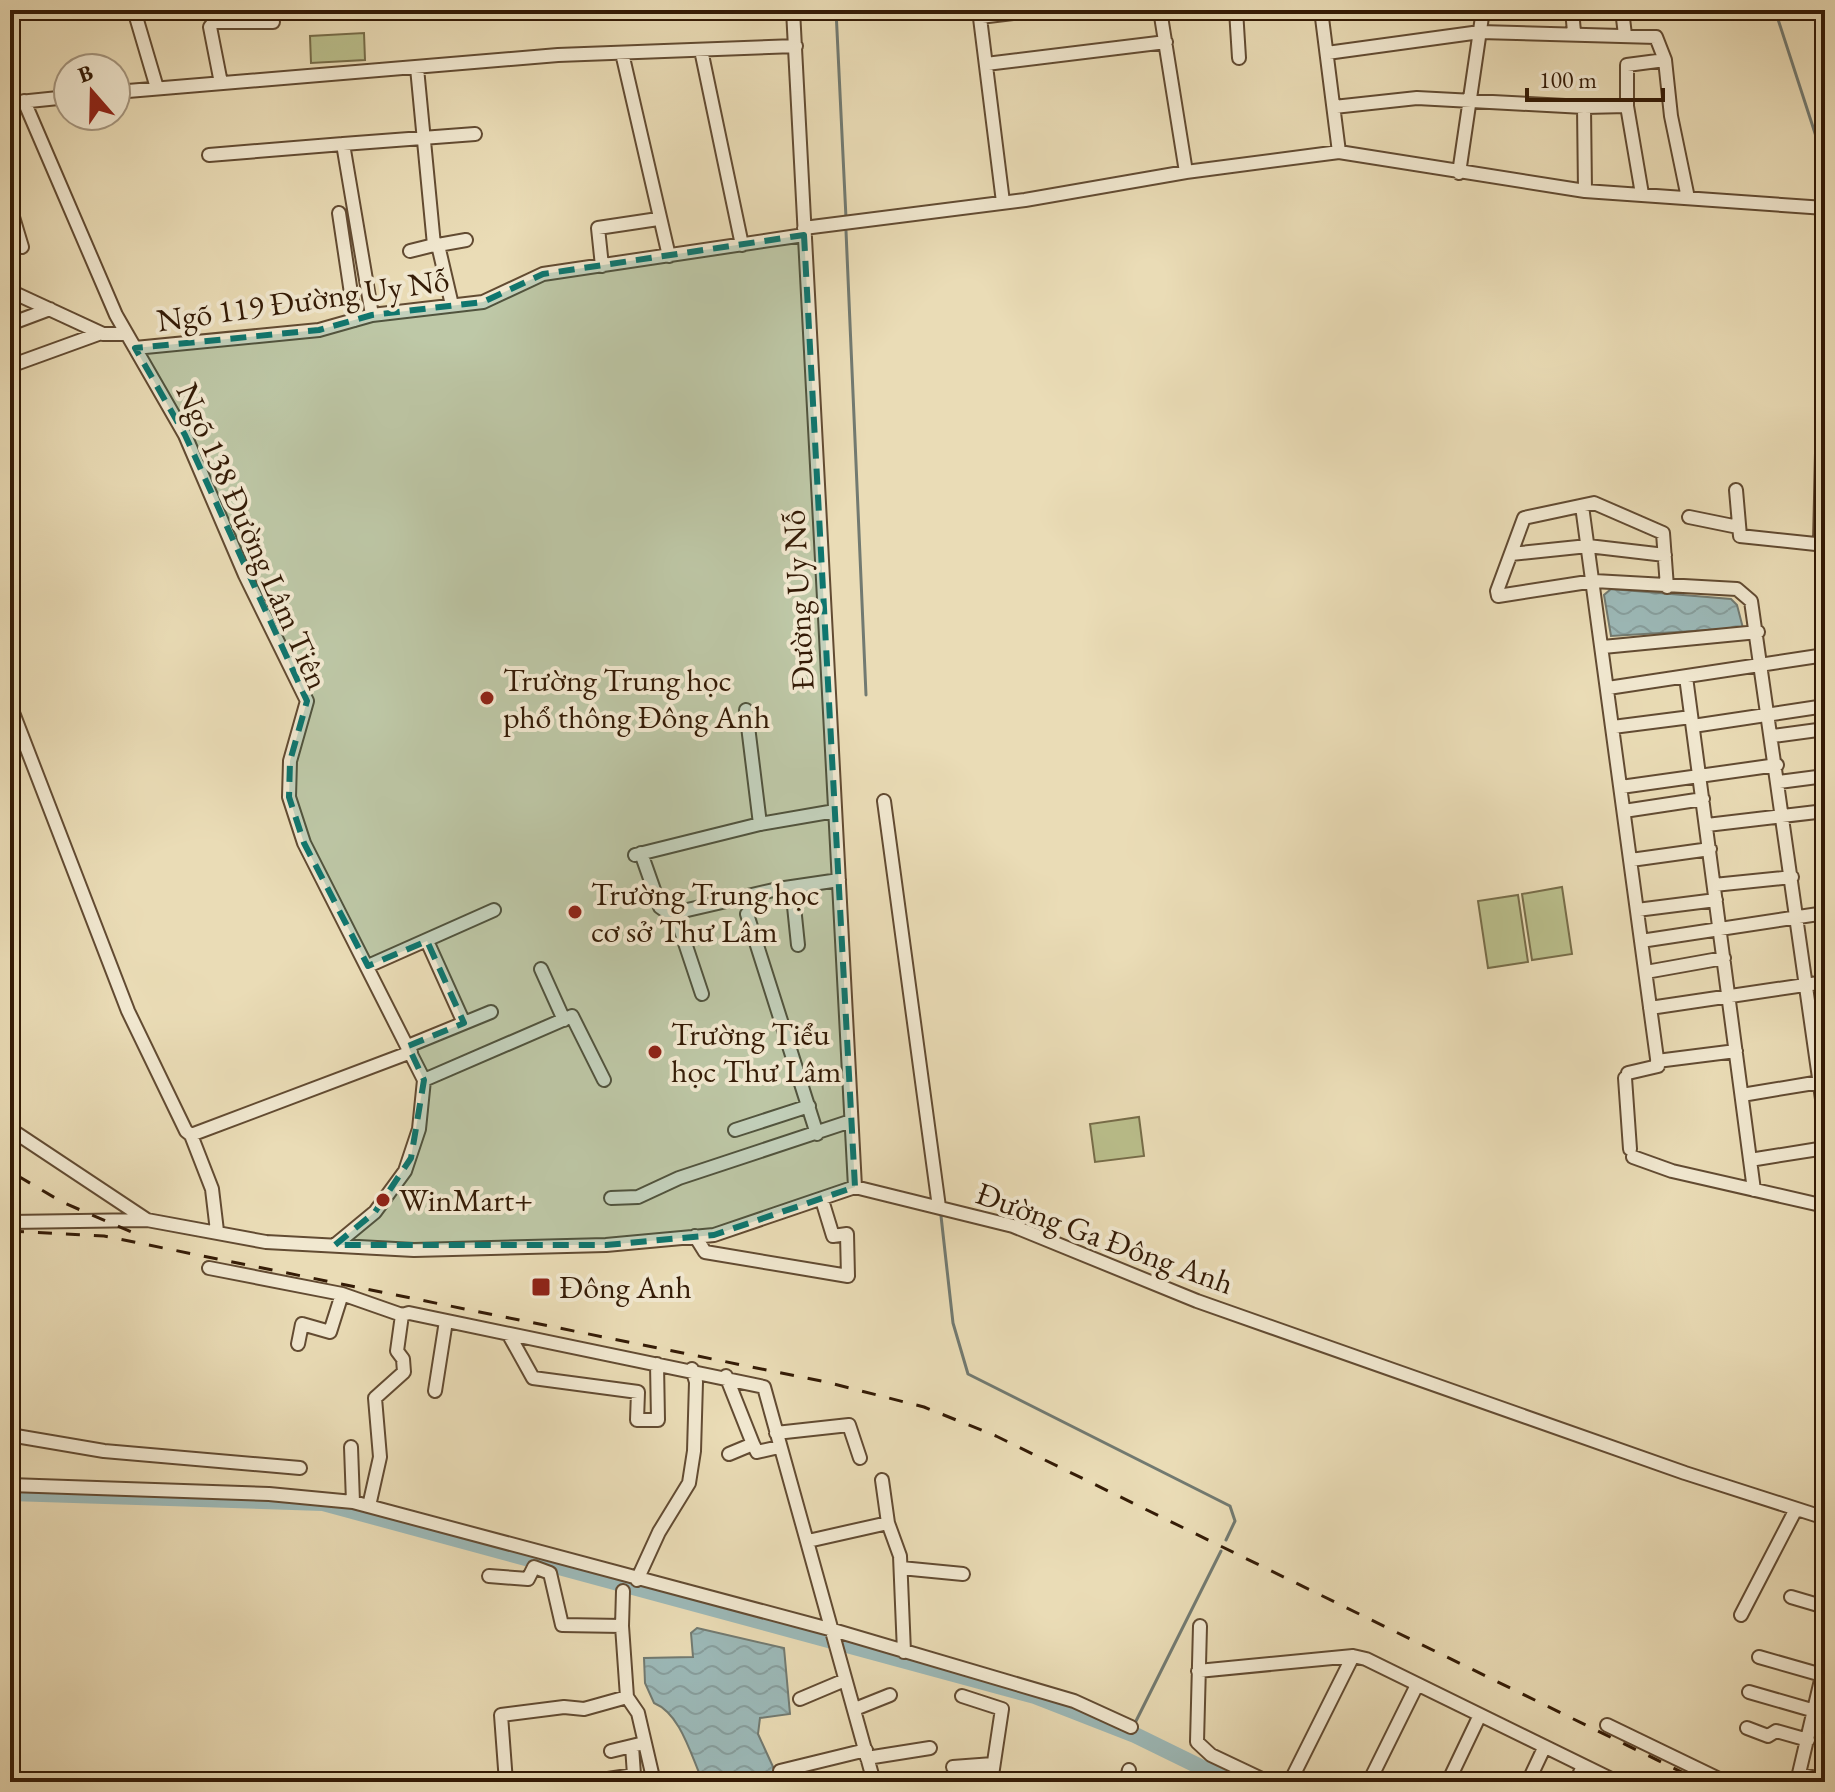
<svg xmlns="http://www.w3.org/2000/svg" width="1835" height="1792" viewBox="0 0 1835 1792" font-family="'EB Garamond',serif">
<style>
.green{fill:#babf8c;stroke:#776d49;stroke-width:2}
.water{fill:url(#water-waves);stroke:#727a71;stroke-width:2}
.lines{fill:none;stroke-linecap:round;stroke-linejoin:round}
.stream{stroke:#727a71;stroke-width:3}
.river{stroke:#9cb9b8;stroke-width:16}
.minor-casing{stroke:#624b32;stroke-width:16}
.minor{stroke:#f1e8d0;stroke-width:12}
.rail{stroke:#341b06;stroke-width:3;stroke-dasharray:14 14;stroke-linecap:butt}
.marked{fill:#0f766e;fill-opacity:0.2;stroke:#0f766e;stroke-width:6;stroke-dasharray:16 10;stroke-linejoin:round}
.poi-dot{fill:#8f2418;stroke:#f1e8d0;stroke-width:3}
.labels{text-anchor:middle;stroke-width:8;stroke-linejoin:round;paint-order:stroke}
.street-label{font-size:32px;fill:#341b06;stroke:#f1e8d0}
.poi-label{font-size:32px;fill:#341b06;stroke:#f1e8d0;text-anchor:start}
</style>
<defs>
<pattern id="water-waves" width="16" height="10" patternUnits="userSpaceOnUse" patternTransform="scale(2)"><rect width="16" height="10" fill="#9cb9b8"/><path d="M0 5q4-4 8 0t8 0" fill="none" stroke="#879e9d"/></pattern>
</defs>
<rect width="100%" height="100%" fill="#eadcb6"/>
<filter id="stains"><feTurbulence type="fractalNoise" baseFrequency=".0025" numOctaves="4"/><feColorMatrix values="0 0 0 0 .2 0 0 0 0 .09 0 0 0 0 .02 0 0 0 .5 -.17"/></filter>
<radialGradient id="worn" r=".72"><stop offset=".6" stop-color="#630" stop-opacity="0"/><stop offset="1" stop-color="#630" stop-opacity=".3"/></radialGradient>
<path class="green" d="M364,33L365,60L311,63L310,36Z
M1562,887L1572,954L1532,960L1522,894Z
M1518,895L1528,962L1488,968L1478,901Z
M1139,1117L1144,1156L1095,1162L1090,1124Z"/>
<path class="water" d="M1611,589L1731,599L1737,605L1743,628L1611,636L1604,595Z
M697,1628L784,1648L790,1714L760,1718L758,1734L780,1782H703C691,1756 681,1714 654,1703L645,1683L644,1658L693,1657L691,1633Z"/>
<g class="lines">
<path class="stream" d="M836,10L846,218
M1775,10L1825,164
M846,231L866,695
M941,1216L953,1323L968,1374L1230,1506L1235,1521L1226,1540
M1135,1723L1221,1551"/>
<path class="river" d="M10,1493L323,1503L1035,1696L1135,1735L1231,1782"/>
<defs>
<path id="minor" d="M134,10L157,88
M793,10L855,1187
M979,10L1003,202
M1160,10L1186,172
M1236,10L1239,58
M1321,10L1339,152
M1572,10L1574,32
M1622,10L1625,35
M980,17L1040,10
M701,50L742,245
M622,53L669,256
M1327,53L1480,32L1656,37L1665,60L1671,116L1688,198
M986,64L1166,42
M417,68L434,245H438L452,305
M221,83L210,27L214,22H273
M116,92L558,55L796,46
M24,101L116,315L185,435L245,575L307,701L290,761L289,797L304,843L424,1080L419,1129L405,1171L375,1212L335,1245
M10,103L68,97
M1334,107L1417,98L1584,107L1627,106
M1584,107L1585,191
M209,155L343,144
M1459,173L1483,10
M1642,194L1627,106V65L1665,60
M10,207L22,247
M339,213L355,320
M804,228L1025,200L1186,172L1339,152L1585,191L1825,208
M438,245L466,240
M410,251L434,245
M602,266L598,228L658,219
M10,291L103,334H127
M372,315L343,144L475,134
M10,324L50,309
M135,348L319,330L372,315L483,302L543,274L804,235
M10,366L101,333
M1736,490L1740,536L1825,545
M1582,506L1658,1066L1628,1073
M1689,517L1738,527
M1820,544L1822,453
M1511,554L1588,546L1665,555
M1667,587L1663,533L1594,503L1524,518L1497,591L1498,596L1594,581L1737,589L1751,601L1825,1120
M1603,647L1758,632
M1686,677L1754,1190
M1608,688L1825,655
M10,705L128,1011L186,1131L191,1135L411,1052
M746,710L760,824
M1693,726L1825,706
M1613,727L1691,717
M1773,736L1825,729
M1779,782L1825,776
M1621,787L1777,765
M884,801L939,1207
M1624,811L1703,799
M1707,825L1825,811
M641,853L660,907L670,914L778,889L839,880
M635,855L760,824L835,811
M1631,860L1710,849
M1714,885L1792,877
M792,887L798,945
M1637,910L1716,900
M675,913L702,994
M747,914L817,1134
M427,941L464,1023
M1641,941L1825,913
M368,966L494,910
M541,969L564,1020
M1646,972L1724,958
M1650,1008L1825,982
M408,1046L491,1012
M1657,1061L1736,1051
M1625,1078L1630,1149
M424,1080L572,1016L604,1080
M1742,1095L1820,1082
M10,1129L147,1220
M735,1130L809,1106
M191,1135L212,1189L217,1231
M1633,1157L1672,1171L1825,1206
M1750,1160L1825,1148
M611,1198L638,1197L679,1178L851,1121
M10,1222L147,1220L266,1242L414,1250L606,1245L714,1235L855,1187L1013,1226L1197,1301L1685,1473L1825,1518
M695,1236L705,1252L848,1276L847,1234L833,1236L822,1200
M209,1268L342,1294L402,1315L409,1313L764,1387L874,1782
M509,1335L533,1378L638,1392L637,1420H658L657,1364
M298,1344L302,1324L330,1332L342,1294
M726,1376L753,1444L729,1454
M435,1391L446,1321
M776,1433L849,1425L860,1458
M10,1435L104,1451L300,1468
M753,1444L757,1452L779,1447
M882,1480L888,1523L900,1556L904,1652
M10,1485L269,1494L353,1502L351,1447
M353,1502L833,1630L1074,1701L1131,1727
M369,1506L380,1457L375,1398L404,1372L403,1359L397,1351L402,1315
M808,1541L888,1523
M901,1568L963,1574
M489,1576L528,1579L534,1567L550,1573L562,1625L622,1626L623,1591
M637,1580L659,1532L689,1483L694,1451L696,1382L692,1369
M1791,1597L1825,1607
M1741,1615L1796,1509
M622,1626L627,1697L638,1713L654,1782
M1200,1626L1197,1742L1211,1755L1268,1782
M1759,1657L1822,1675
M1198,1671L1353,1656L1366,1659L1617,1782
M1749,1692L1815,1711
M962,1696L1002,1709L991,1782
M800,1699L845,1680
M855,1709L890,1695
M1607,1725L1725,1782
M1747,1728L1768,1736L1776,1731L1808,1740
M611,1751L640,1744
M867,1758L930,1748
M953,1767L993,1764
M780,1771L866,1750
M1799,1774L1825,1780
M608,1779L634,1775L632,1746
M506,1782L501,1715L564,1707L584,1709L627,1697
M521,1782L529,1780
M1126,1782L1129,1770
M1290,1782L1353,1656
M1369,1782L1417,1685
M1448,1782L1479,1717
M1528,1782L1544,1748
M1576,1782L1583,1766
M1797,1782L1825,1663"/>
</defs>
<use href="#minor" class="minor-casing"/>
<use href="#minor" class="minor"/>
<path class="rail" d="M18,1176L62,1202L136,1234
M10,1231L104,1236L826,1382L924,1407L996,1436L1702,1782"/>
</g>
<path class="marked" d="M804,235L855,1187L714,1235L606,1245H335L375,1212L411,1158L424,1080L408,1046L464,1023L427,941L368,966L304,843L289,797L290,761L307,701L185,435L135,348L319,330L372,315L483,302L543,274Z"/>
<g class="poi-dot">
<circle cx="487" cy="698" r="8"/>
<circle cx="575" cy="912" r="8"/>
<circle cx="655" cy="1052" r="8"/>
<circle cx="383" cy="1200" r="8"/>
<rect x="531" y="1277" width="20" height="20" rx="4"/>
</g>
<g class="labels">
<g class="street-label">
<text transform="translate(303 300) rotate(-8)" y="11">Ngõ 119 Đường Uy Nỗ</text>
<text transform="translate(253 536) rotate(66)" y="11">Ngõ 138 Đường Lâm Tiên</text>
<text transform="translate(798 600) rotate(-93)" y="11">Đường Uy Nỗ</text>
<text transform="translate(1105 1238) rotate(20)" y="11">Đường Ga Đông Anh</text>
</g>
<g class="poi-label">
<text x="503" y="691">Trường Trung học<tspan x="503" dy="37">phổ thông Đông Anh</tspan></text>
<text x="591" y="905">Trường Trung học<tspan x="591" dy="37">cơ sở Thư Lâm</tspan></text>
<text x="671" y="1045">Trường Tiểu<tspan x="671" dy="37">học Thư Lâm</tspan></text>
<text x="399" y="1211">WinMart+</text>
<text x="559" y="1298">Đông Anh</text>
</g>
</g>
<rect width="1835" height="1792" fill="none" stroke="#eadcb6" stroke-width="40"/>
<rect x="12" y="12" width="1811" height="1768" fill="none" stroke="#341b06" stroke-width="4"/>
<rect x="20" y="20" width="1795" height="1752" fill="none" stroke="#341b06" stroke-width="2"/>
<g transform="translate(92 92) rotate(340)"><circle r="38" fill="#f1e8d0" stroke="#a5967f" stroke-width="2"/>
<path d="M0-6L14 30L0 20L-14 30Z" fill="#8f2418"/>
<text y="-12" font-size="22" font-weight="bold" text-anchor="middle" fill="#341b06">B</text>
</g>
<path d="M1527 88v12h136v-12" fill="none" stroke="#341b06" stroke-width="4"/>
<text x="1539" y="88" font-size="24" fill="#341b06" stroke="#f1e8d0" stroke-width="6" paint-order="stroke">100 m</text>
<rect width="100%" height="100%" filter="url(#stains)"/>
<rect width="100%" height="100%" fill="url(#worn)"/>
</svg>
